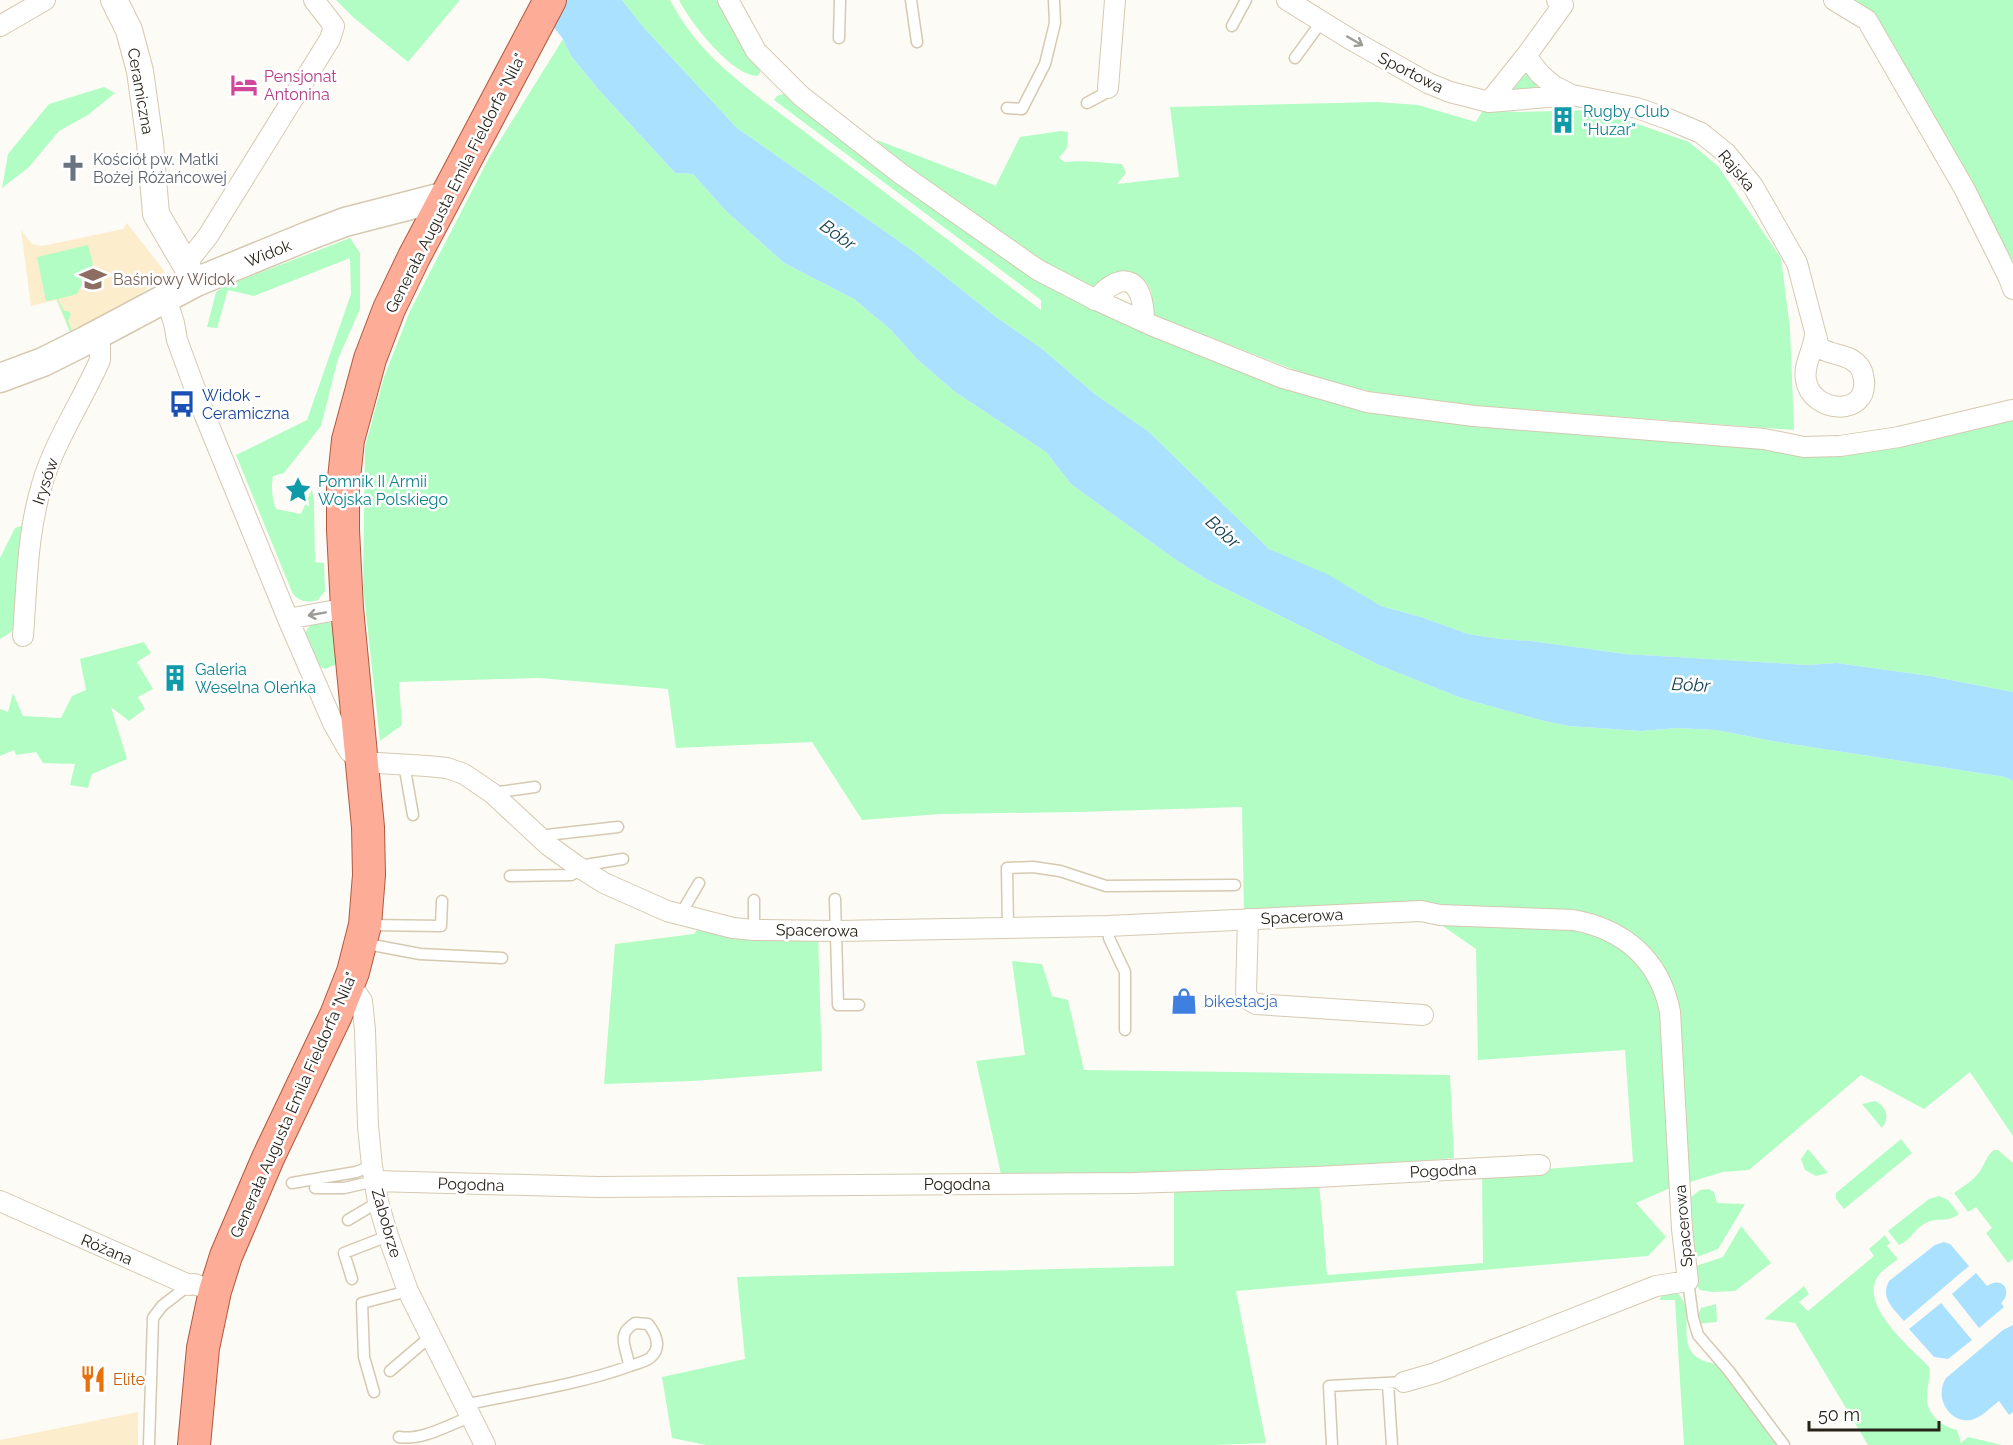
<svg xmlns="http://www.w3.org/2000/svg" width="2013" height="1445" viewBox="0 0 2013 1445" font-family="Raleway,sans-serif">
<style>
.built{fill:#fcedcd}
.green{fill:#b2fdc4}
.water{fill:#aae1ff}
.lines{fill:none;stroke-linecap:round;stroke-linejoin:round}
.service-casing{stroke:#d5c9b1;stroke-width:13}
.minor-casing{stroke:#d5c9b1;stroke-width:22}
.tertiary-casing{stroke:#d5c9b1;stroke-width:28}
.secondary-casing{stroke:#d5c9b1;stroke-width:31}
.primary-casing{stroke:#b1583f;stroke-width:34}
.service{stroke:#fff;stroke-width:10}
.minor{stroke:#fff;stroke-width:20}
.tertiary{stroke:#fff;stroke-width:26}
.secondary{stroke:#fff;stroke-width:28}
.primary{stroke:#fdac98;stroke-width:32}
.oneway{stroke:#9e9c98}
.labels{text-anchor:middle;stroke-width:5;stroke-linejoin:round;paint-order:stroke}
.street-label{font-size:16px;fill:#272319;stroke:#fff}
.hotel-label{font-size:16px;fill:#b23c85;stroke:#fff;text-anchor:start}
.culture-label{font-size:16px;fill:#0d838f;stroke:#fff;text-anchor:start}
.worship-label{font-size:16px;fill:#5b616d;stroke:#fff;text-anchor:start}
.education-label{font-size:16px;fill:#785e54;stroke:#fff;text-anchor:start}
.transit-label{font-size:16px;fill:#164399;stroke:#fff;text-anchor:start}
.shop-label{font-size:16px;fill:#366cbe;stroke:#fff;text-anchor:start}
.food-label{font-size:16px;fill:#c56008;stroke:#fff;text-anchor:start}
.water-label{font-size:18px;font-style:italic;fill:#133e52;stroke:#fff}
</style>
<rect width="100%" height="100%" fill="#fdfbf6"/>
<path class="built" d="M127,223L165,272L158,280L132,301L71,334L56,300L31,306L21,230L32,244L42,246L123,229Z
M138,1412V1445H0V1440Z"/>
<path class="green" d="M336,0H460L408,62L354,18Z
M622,0H670C694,45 722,68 761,99L1041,310V300L774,100L777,96L786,93L1051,286L1043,285L1097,309L1367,402L1840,446L2013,403V692L1930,676L1837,663L1807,665L1626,654L1531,641L1500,639L1468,634L1421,617L1381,606L1269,549L1148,431L1096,395L1041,348L996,317L913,251L737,128L645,29Z
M679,0H716L760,66V73L757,76C731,75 690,22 679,0Z
M1834,0H2013V289L1867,20Z
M563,39L571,56L598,89L675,173L693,174L726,211L784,263L854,299L890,329L918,360L955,392L1046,452L1071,484L1093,500L1176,560L1208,580L1379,665L1461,698L1544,721L1569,726L1641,731L1677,728L1716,730L1778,742L2005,777L2013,781V1136L1970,1072L1924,1109L1861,1075L1749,1170L1723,1172L1670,1188L1636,1203L1666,1237L1648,1256L1236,1291L1266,1443L1214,1445H706L672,1438L662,1377L745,1359L737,1277L1174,1266V1175L1001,1174L976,1061L1025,1055L1012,961L1042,964L1052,996L1068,1000L1084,1070L1450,1075L1454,1158L1318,1170L1327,1275L1483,1263L1482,1174L1633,1162L1625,1050L1478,1060L1476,949L1421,911L1244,914L1242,807L1077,812L941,814L862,820L812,742L676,748L668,689L539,678L399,682L402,725L380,741L363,586L365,447L384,377L410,311L489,158Z
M1527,70L1538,85L1534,90H1511Z
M104,87L115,93L88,115L59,131L29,167L2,188L8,154L49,104Z
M1377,102L1418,105L1476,122L1483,110L1519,112L1598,110L1689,142L1718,166L1781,258L1790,328L1794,430L1452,404L1373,392L1318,379L1154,316L1148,311C1160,290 1143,273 1122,272L1098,291L1039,263L875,147L877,140L994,185L995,187L1020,137L1061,131L1068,132L1067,148L1059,158L1065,162C1082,160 1104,163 1122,164L1126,173L1117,184L1179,177L1170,107Z
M350,238L360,253V309L338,359L321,426L284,473L273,476C271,488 272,498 276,509L301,514L312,489L314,501L315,562L324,563L325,591L318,600C307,603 298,602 292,592L236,455L307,420L351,294L350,258L254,296L228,290L217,328L207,327L216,292L223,287Z
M88,245L93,264L77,294L58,299L64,311H68L71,314L68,321L72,331L70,332L57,299L46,301L37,257Z
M21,526L25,528L17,625L10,633L0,639V558L15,528Z
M327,621L333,624L339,661L335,665L325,669L317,665L305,636C307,623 316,623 327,621Z
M144,642L151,653L137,662L153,689L138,697L145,709L129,721L111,707L127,759L92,774L88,788L70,785L75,764L43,763L36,752L16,755L14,750L0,756V709L8,712L13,693L23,716L61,718L72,696L86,690L80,659Z
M704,921L818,931L822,1071L693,1081L604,1084L615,944L694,934Z
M1875,1101C1887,1106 1890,1119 1882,1128L1862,1104Z
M1901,1139L1912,1153L1844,1209L1836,1199V1193Z
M1808,1149L1828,1173L1816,1176L1805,1170L1801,1159Z
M1994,1150H1998L2013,1163V1259L2008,1263L1986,1233L1992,1228L1976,1207L1968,1212L1954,1193C1962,1187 1971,1182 1977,1175C1984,1168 1986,1155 1994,1150Z
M1709,1189L1714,1192L1717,1203L1745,1204L1718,1249L1692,1259L1687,1200L1700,1190Z
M1939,1196L1948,1200L1959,1214C1945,1224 1940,1216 1926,1223C1915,1228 1911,1240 1899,1245L1888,1231L1929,1199Z
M1741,1226L1771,1263L1735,1291L1712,1292L1700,1290L1696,1285L1693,1267L1723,1257Z
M1885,1235L1890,1243L1887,1246L1898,1259C1891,1265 1881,1270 1877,1278C1860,1307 1912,1349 1929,1367C1931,1378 1927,1386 1927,1396C1926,1414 1941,1426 1957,1430L1961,1443L1968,1437L2002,1445H1868L1795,1323L1764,1319L1804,1286L1809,1294L1799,1302L1808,1311L1874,1256L1869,1249Z
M1675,1291C1703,1311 1664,1356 1716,1364L1776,1445H1684L1675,1300H1660L1661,1295Z
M1716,1304L1717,1322L1697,1324V1317L1701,1308Z"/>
<path class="water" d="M532,0H622L645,29L737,128L913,251L996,317L1041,348L1096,395L1148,431L1269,549L1327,574L1381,606L1421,617L1468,634L1500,639L1531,641L1626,654L1807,665L1837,663L1930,676L2013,692V781L2005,777L1778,742L1716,730L1677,728L1641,731L1569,726L1544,721L1461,698L1379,665L1208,580L1176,560L1093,500L1071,484L1046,452L955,392L918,360L890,329L854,299L784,263L726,211L693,174L675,173L598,89L571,56L563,39Z
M1944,1242L1950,1244L1969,1266L1904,1321C1893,1308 1880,1298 1889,1281L1935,1245Z
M1976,1273L1987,1286C2003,1275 2013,1292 2001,1303L2004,1307L1979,1328L1952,1294Z
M1941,1303L1972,1340L1948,1359L1934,1357L1909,1329Z
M2013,1325V1412L2009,1415L1999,1401C1991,1407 1981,1418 1971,1420C1948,1423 1934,1396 1946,1378L2003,1330Z"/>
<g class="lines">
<defs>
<path id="service" d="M911,0L917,42
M1232,26L1246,0
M839,38L840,0
M1295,58L1322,21
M1087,103L1109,91L1108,88
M1007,108L1022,109L1045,64L1055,23L1054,0
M404,764L413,815
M492,793L535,787
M538,836L618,827
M579,866L623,859
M510,876L571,875L583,869
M835,899L838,1005H859
M680,915L699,883
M368,925L441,926L442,901
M1108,926L1109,938L1125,972V1030
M1008,928L1007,868L1033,867L1060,871L1106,886L1235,885
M754,930V900
M362,943L420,954L502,958
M292,1183L356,1172L372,1166
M315,1188H344L375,1181
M348,1220L378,1202
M352,1279L344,1253L388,1236
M1688,1281L1693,1318L1698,1335L1729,1371L1784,1445
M390,1371L431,1336
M1388,1384L1392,1445
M374,1392L364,1357L362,1303L408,1291
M464,1405C519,1393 577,1385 630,1366C637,1363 646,1362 651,1357C662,1347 656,1334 648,1324L635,1323C615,1335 627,1347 629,1366
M399,1437C422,1441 448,1425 470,1417
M149,1445L153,1318L162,1306L189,1285
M1332,1445L1329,1386L1404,1382"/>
<path id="minor" d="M728,0L756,51L801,96L901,174L1038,270L1092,298L1151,325L1283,378L1367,402L1474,416L1764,439L1804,447L1840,446L1899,437L2012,410
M1287,0L1350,39L1428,83L1450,92L1489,102L1571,95
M1557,0L1563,5L1526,56L1540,74L1554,86L1572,95L1637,108L1668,119L1701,133L1726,153L1753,186L1797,263L1819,347C1830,356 1847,353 1857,364C1862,368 1863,374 1864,380C1868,418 1811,413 1806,380C1803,365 1813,352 1815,335
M1834,0L1867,20L1964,188L2009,278L2013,289
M0,26L45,0
M1108,88L1115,0
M1489,102L1526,56
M186,264L208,236L330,39L334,26L314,0
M166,298L174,323L177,340L205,416L288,619L333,723L349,751L362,762L427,766L447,768L464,774L492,793L548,845L577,866L604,883L667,911L733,928L754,930L836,931L1108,926L1421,911L1440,915L1573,920C1624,929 1660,960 1670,1012L1682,1229L1688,1281L1656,1286L1435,1373L1404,1382
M1095,300C1125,267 1144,280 1144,322
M288,619L347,608
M23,636C27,584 27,531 43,481C56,439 82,401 100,360V346L98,335
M1248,919L1246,993L1249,1000L1256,1004L1423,1015
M346,990L358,995L362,1001L365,1030L368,1126L372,1166L378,1202L388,1236L408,1291L485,1445
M375,1181L598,1187L1132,1183L1316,1177L1540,1165
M0,1201L189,1285L194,1284L215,1291"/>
<path id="tertiary" d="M114,0L129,30L140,71L150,143L156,214L196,282"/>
<path id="secondary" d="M0,378L43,362L85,341L196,282L308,236L345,222L446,196"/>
<path id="primary" d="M194,1445L203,1348L215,1291L226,1256L268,1158L336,1015L353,972L365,925L369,875L368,827L347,608L343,530V488L348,440L370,359L389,309L414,257L550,0"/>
</defs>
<use href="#service" class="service-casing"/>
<use href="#minor" class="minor-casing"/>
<use href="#tertiary" class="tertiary-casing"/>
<use href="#secondary" class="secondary-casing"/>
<use href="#primary" class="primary-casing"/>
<use href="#service" class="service"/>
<use href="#minor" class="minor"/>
<use href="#tertiary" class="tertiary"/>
<use href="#secondary" class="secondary"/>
<use href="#primary" class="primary"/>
</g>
<defs><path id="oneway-shaft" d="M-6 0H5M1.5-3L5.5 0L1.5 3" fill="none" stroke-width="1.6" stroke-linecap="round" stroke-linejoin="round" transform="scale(1.5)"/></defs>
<g class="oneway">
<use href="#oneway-shaft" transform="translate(1355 41) rotate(30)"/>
<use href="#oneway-shaft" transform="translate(317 614) rotate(170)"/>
</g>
<defs>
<symbol id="hotel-bare" viewBox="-9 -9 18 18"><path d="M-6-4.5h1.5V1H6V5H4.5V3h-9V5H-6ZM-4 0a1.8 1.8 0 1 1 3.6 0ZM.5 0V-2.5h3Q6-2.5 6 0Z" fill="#d1479c" stroke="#fff" stroke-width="2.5" paint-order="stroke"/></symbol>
<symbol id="building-bare" viewBox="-9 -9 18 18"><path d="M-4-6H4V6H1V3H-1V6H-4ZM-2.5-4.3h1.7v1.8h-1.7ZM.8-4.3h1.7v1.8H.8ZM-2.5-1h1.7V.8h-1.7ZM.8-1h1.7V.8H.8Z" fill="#0f9aa8" stroke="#fff" stroke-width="2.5" paint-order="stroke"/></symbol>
<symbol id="church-bare" viewBox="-9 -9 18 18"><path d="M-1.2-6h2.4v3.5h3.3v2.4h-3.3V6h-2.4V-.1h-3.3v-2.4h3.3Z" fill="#6b7280" stroke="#fff" stroke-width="2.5" paint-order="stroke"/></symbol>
<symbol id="school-bare" viewBox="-9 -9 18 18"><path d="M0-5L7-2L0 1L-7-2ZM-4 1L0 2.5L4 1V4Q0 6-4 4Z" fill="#8d6e63" stroke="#fff" stroke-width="2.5" paint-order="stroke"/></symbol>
<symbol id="bus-bare" viewBox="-9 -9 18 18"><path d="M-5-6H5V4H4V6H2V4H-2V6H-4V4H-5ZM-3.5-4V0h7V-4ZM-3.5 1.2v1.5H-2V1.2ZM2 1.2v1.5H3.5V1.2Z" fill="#1a4fb4" stroke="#fff" stroke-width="2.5" paint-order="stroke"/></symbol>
<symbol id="sight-bare" viewBox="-9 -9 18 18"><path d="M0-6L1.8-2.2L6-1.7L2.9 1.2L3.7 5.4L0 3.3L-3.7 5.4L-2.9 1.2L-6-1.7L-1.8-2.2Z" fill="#0f9aa8" stroke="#fff" stroke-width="2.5" paint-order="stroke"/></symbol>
<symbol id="shop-bare" viewBox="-9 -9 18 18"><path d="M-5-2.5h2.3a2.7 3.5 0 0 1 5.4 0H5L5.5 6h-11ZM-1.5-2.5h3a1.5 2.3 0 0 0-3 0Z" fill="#3f7fe0" stroke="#fff" stroke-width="2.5" paint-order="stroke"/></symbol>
<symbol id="restaurant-bare" viewBox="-9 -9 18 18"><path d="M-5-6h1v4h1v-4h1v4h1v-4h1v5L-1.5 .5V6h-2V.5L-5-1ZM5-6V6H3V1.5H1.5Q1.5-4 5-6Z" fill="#e8710a" stroke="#fff" stroke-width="2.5" paint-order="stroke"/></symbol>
</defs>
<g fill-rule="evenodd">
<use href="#hotel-bare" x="225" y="66" width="38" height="38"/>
<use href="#building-bare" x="1544" y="101" width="38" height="38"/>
<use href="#church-bare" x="54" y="149" width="38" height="38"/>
<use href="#school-bare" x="74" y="260" width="38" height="38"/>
<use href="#bus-bare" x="163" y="385" width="38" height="38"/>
<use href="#sight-bare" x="279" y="471" width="38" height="38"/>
<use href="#building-bare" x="156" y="659" width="38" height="38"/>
<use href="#shop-bare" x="1165" y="982" width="38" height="38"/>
<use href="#restaurant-bare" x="74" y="1360" width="38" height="38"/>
</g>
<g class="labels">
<g class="street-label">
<text transform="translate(1411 72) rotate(27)" y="6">Sportowa</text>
<text transform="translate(141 91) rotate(80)" y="6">Ceramiczna</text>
<text transform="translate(1737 170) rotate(50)" y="6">Rajska</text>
<text transform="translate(455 183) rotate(-63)" y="6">Generała Augusta Emila Fieldorfa "Nila"</text>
<text transform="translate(268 253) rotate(-22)" y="6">Widok</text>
<text transform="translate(45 481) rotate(-71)" y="6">Irysów</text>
<text transform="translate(1302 916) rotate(-3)" y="6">Spacerowa</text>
<text transform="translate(817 930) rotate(1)" y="6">Spacerowa</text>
<text transform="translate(293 1105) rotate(-66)" y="6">Generała Augusta Emila Fieldorfa "Nila"</text>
<text transform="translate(1443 1170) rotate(-3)" y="6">Pogodna</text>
<text transform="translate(471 1184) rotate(2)" y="6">Pogodna</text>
<text x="957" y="1190">Pogodna</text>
<text transform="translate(387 1223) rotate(74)" y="6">Zabobrze</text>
<text transform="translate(1683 1226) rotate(-95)" y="6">Spacerowa</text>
<text transform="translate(107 1249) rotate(23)" y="6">Różana</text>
</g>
<g class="hotel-label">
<text x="264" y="82">Pensjonat<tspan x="264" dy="18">Antonina</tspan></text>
</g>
<g class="culture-label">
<text x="1583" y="117">Rugby Club<tspan x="1583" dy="18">"Huzar"</tspan></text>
<text x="318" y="487">Pomnik II Armii<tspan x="318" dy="18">Wojska Polskiego</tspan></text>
<text x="195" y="675">Galeria<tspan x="195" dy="18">Weselna Oleńka</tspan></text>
</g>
<g class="worship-label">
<text x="93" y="165">Kościół pw. Matki<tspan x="93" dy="18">Bożej Różańcowej</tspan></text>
</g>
<g class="education-label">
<text x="113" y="285">Baśniowy Widok</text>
</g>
<g class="transit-label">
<text x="202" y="401">Widok -<tspan x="202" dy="18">Ceramiczna</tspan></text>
</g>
<g class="shop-label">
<text x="1204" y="1007">bikestacja</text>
</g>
<g class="food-label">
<text x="113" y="1385">Elite</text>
</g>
<g class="water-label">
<text transform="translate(838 235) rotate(36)" y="6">Bóbr</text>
<text transform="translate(1223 532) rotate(42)" y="6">Bóbr</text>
<text transform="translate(1691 685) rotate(3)" y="6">Bóbr</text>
</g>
</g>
<path d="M1809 1421v9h130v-9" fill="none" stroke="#272319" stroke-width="3"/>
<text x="1818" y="1421" font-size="18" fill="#272319" stroke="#ffffff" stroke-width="4.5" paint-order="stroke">50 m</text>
</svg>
